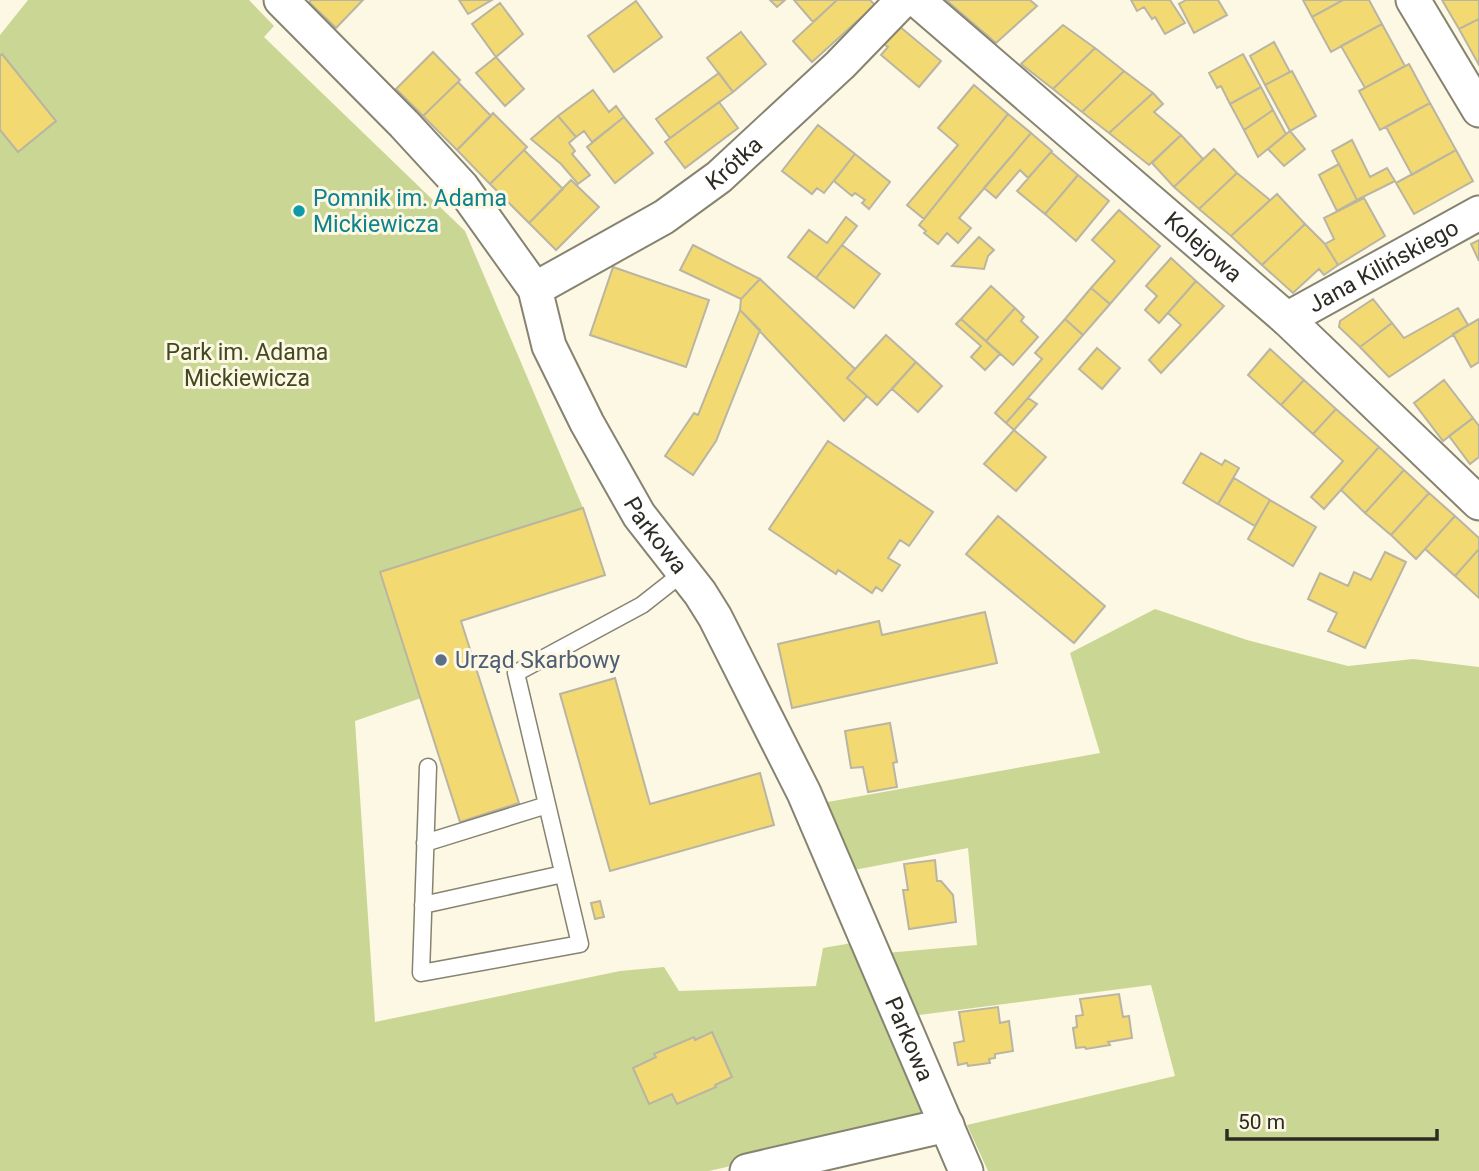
<svg xmlns="http://www.w3.org/2000/svg" width="1479" height="1171" viewBox="0 0 1479 1171" font-family="Roboto,sans-serif">
<style>
.green{fill:#cad694}
.building{fill:#f2d971;stroke:#b9b5a2;stroke-width:2}
.lines{fill:none;stroke-linecap:round;stroke-linejoin:round}
.service-casing{stroke:#878371;stroke-width:19}
.minor-casing{stroke:#878371;stroke-width:37}
.service{stroke:#fff;stroke-width:16}
.minor{stroke:#fff;stroke-width:33}
.culture-dot{fill:#0f9aa8;stroke:#fdf8e4;stroke-width:2.5}
.service-dot{fill:#5c6f8a;stroke:#fdf8e4;stroke-width:2.5}
.labels{text-anchor:middle;stroke-width:6;stroke-linejoin:round;paint-order:stroke}
.street-label{font-size:23px;fill:#2d2b24;stroke:#fdf8e4}
.culture-label{font-size:23px;fill:#0d838f;stroke:#fdf8e4;text-anchor:start}
.park-label{font-size:23px;fill:#42481f;stroke:#fdf8e4}
.service-label{font-size:23px;fill:#4e5e75;stroke:#fdf8e4;text-anchor:start}
</style>
<rect width="100%" height="100%" fill="#fdf8e4"/>
<path class="green" d="M28,0H249L274,26L264,37L465,231L583,508L381,572L421,698L355,721L375,1022L620,971L664,967L679,991L816,986L823,948L852,943L928,1106L914,1124L709,1171H0V35Z
M1155,609L1247,640L1348,666L1413,659L1479,667V1171H988L967,1125L1175,1076L1151,985L919,1015L886,953L977,945L968,848L849,871L822,803L1100,753L1070,653Z"/>
<path class="building" d="M311,0H363L336,28L309,2Z
M459,0H492L468,14Z
M770,0H785L777,7Z
M794,0H837L813,22Z
M837,0H870L875,5L812,62L793,41Z
M946,0H1030L1037,6L996,43Z
M1131,0H1170L1185,23L1165,34L1155,17L1152,19L1144,7L1137,11Z
M1186,0H1218L1227,15L1194,33L1179,4Z
M1303,0H1343L1312,17Z
M1343,0H1369L1382,24L1331,52L1312,17Z
M1442,0H1479V19L1459,29Z
M636,1L662,37L614,72L588,36Z
M500,3L523,34L496,57L472,24Z
M1479,19V65L1459,29Z
M1382,24L1405,66L1365,88L1341,46Z
M1063,25L1095,48L1053,89L1021,64Z
M899,26L941,61L919,87L881,55L888,47L884,44Z
M741,32L766,64L733,92L707,58Z
M1274,42L1290,72L1265,85L1250,56Z
M1095,48L1124,71L1082,112L1053,89Z
M433,52L460,80L423,116L396,89Z
M2,54L56,121L18,152L0,130V56Z
M1243,54L1261,87L1230,104L1221,86L1217,88L1209,73Z
M496,57L524,89L505,106L476,73Z
M1409,64L1430,103L1380,130L1359,91Z
M1124,71L1153,93L1109,133L1082,112Z
M1292,71L1316,116L1290,131L1265,85Z
M719,73L733,92L670,138L656,119Z
M458,82L491,116L457,150L423,116Z
M974,85L1008,114L924,219L907,205L958,145L938,128Z
M1261,87L1273,110L1244,130L1230,104Z
M593,90L609,112L616,106L624,117L592,142L584,131L576,137L558,116Z
M1153,93L1163,104L1154,112L1181,135L1149,165L1109,133Z
M719,102L738,128L685,168L665,142Z
M1430,103L1456,150L1412,175L1386,127Z
M1273,110L1286,134L1258,157L1244,130Z
M493,113L527,147L490,184L457,150Z
M1008,114L1031,133L959,218L971,228L958,243L947,233L938,244L924,233L926,231L919,225Z
M558,116L576,137L569,143L575,151L572,154L590,175L578,184L561,164L531,139Z
M624,117L653,153L615,183L587,147Z
M818,125L855,154L824,193L817,188L812,194L782,171Z
M1290,131L1305,149L1284,166L1268,149Z
M1031,133L1052,151L1028,178L1020,170L996,198L984,188Z
M1181,135L1203,159L1174,187L1152,163Z
M1352,140L1370,177L1387,168L1395,181L1357,200L1332,151Z
M1214,149L1237,173L1199,209L1174,187Z
M524,150L563,189L529,223L490,184Z
M1456,150L1473,181L1414,214L1396,183Z
M1051,152L1078,175L1045,214L1017,191Z
M855,154L890,182L869,209L862,203L865,200L855,193L852,196L834,181Z
M1339,164L1357,200L1337,211L1319,175Z
M1237,173L1270,200L1231,236L1199,209Z
M1078,175L1109,201L1076,241L1045,214Z
M571,180L599,207L556,250L529,223Z
M1277,194L1305,224L1262,265L1231,236Z
M1364,198L1385,236L1338,265L1325,244L1334,239L1324,218Z
M1119,210L1160,246L1110,304L1091,288L1115,261L1092,240Z
M846,217L857,226L816,278L788,257L809,230L827,243Z
M1305,224L1325,244L1338,265L1324,275L1319,269L1293,293L1262,265Z
M979,237L994,250L988,256L984,269L952,266Z
M1479,240V261L1471,244Z
M693,245L760,279L741,299L680,270Z
M842,245L880,274L854,308L816,278Z
M1171,258L1196,281L1159,323L1145,310L1157,296L1146,286Z
M613,267L709,300L686,367L590,335Z
M760,279L855,369L847,378L867,396L844,421L740,310L741,299Z
M1196,281L1224,306L1161,373L1149,360L1181,325L1168,313Z
M991,286L1015,308L986,341L961,319Z
M1091,288L1110,304L1083,335L1065,319Z
M1373,299L1392,323L1360,347L1339,327L1340,321Z
M1015,308L1024,317L1021,321L1038,337L1013,365L986,341Z
M1458,308L1468,325L1389,377L1360,347L1392,323L1404,338Z
M740,310L760,330L716,441L693,475L665,456L694,413L698,415Z
M961,319L1000,354L985,370L971,357L981,346L956,324Z
M1065,319L1083,335L1006,423L995,413L1042,359L1035,353Z
M1479,319V362L1471,367L1453,334Z
M886,335L916,362L877,405L847,378Z
M1097,348L1120,368L1102,389L1079,369Z
M1270,349L1304,380L1281,405L1248,375Z
M916,362L942,386L918,412L892,389Z
M1304,380L1336,409L1313,434L1281,405Z
M1444,380L1473,418L1443,441L1414,403Z
M1028,398L1037,404L1014,430L1006,423Z
M1336,409L1379,447L1324,509L1311,497L1343,461L1313,434Z
M1473,418L1479,426V457L1470,464L1449,436Z
M1014,430L1046,457L1016,491L984,464Z
M828,441L933,512L909,546L900,540L888,558L900,565L882,591L876,587L872,593L838,570L836,574L769,529Z
M1379,447L1404,470L1365,513L1341,490Z
M1201,453L1222,465L1225,460L1239,468L1218,504L1183,483Z
M1404,470L1429,493L1391,535L1365,513Z
M1234,478L1270,500L1255,526L1218,504Z
M1429,493L1455,516L1416,559L1391,535Z
M1270,500L1316,527L1293,566L1248,539Z
M583,508L605,575L461,621L519,803L460,822L380,572Z
M998,516L1105,606L1074,643L966,554Z
M1455,516L1479,538V549L1455,576L1425,549Z
M1479,549V598L1455,576Z
M1385,552L1406,562L1365,648L1328,631L1337,613L1308,599L1320,573L1348,586L1354,572L1371,580Z
M985,612L997,663L792,708L778,644L879,621L882,635Z
M615,678L650,804L760,773L774,825L610,871L560,694Z
M890,723L897,762L893,763L897,787L868,792L863,767L851,768L845,731Z
M935,860L937,881H941L953,895L956,922L909,929L903,890H908L904,864Z
M600,901L604,917L595,919L591,903Z
M1119,994L1123,1017L1129,1016L1132,1038L1108,1042L1110,1045L1086,1049L1085,1047L1076,1048L1073,1028L1077,1027L1076,1016L1083,1015L1080,999Z
M998,1007L1000,1023L1009,1021L1013,1051L995,1054V1058L989,1059L990,1063L968,1066L967,1063L958,1065L954,1043L964,1041L959,1012Z
M712,1032L732,1077L715,1085L716,1087L677,1104L672,1094L649,1104L633,1068L656,1057L654,1054L694,1037L695,1040Z"/>
<g class="lines">
<defs>
<path id="service" d="M428,767L421,973L580,944L516,673L642,605L684,572
M425,843L547,805
M423,905L563,874"/>
<g id="minor">
<path id="s1" d="M281,0L404,124L462,187L535,289L549,346L587,423L639,515L700,593L715,617L804,793L966,1171"/>
<path id="s2" d="M917,0L1287,319L1479,503"/>
<path d="M1413,0L1479,110"/>
<path id="s3" d="M535,289L664,217L719,177L840,65L903,0"/>
<path id="s4" d="M1287,319L1479,213"/>
<path d="M747,1171L947,1125"/>
</g>
</defs>
<use href="#service" class="service-casing"/>
<use href="#minor" class="minor-casing"/>
<use href="#service" class="service"/>
<use href="#minor" class="minor"/>
</g>
<circle class="culture-dot" cx="299" cy="211" r="7"/>
<circle class="service-dot" cx="441" cy="660" r="7"/>
<g class="labels">
<g class="street-label">
<text dy="8" stroke="none"><textPath href="#s3" startOffset="236">Krótka</textPath></text>
<text dy="8" stroke="none"><textPath href="#s2" startOffset="378">Kolejowa</textPath></text>
<text dy="8" stroke="none"><textPath href="#s4" startOffset="110">Jana Kilińskiego</textPath></text>
<text dy="8" stroke="none"><textPath href="#s1" startOffset="662">Parkowa</textPath></text>
<text dy="8" stroke="none"><textPath href="#s1" startOffset="1228">Parkowa</textPath></text>
</g>
<g class="culture-label">
<text x="313" y="206">Pomnik im. Adama<tspan x="313" dy="26">Mickiewicza</tspan></text>
</g>
<g class="park-label">
<text x="247" y="360">Park im. Adama<tspan x="247" dy="26">Mickiewicza</tspan></text>
</g>
<g class="service-label">
<text x="455" y="668">Urząd Skarbowy</text>
</g>
</g>
<path d="M1227 1129v10h210v-10" fill="none" stroke="#2d2b24" stroke-width="3.5"/>
<text x="1238" y="1129" font-size="21" fill="#2d2b24" stroke="#fdf8e4" stroke-width="5" paint-order="stroke">50 m</text>
</svg>
